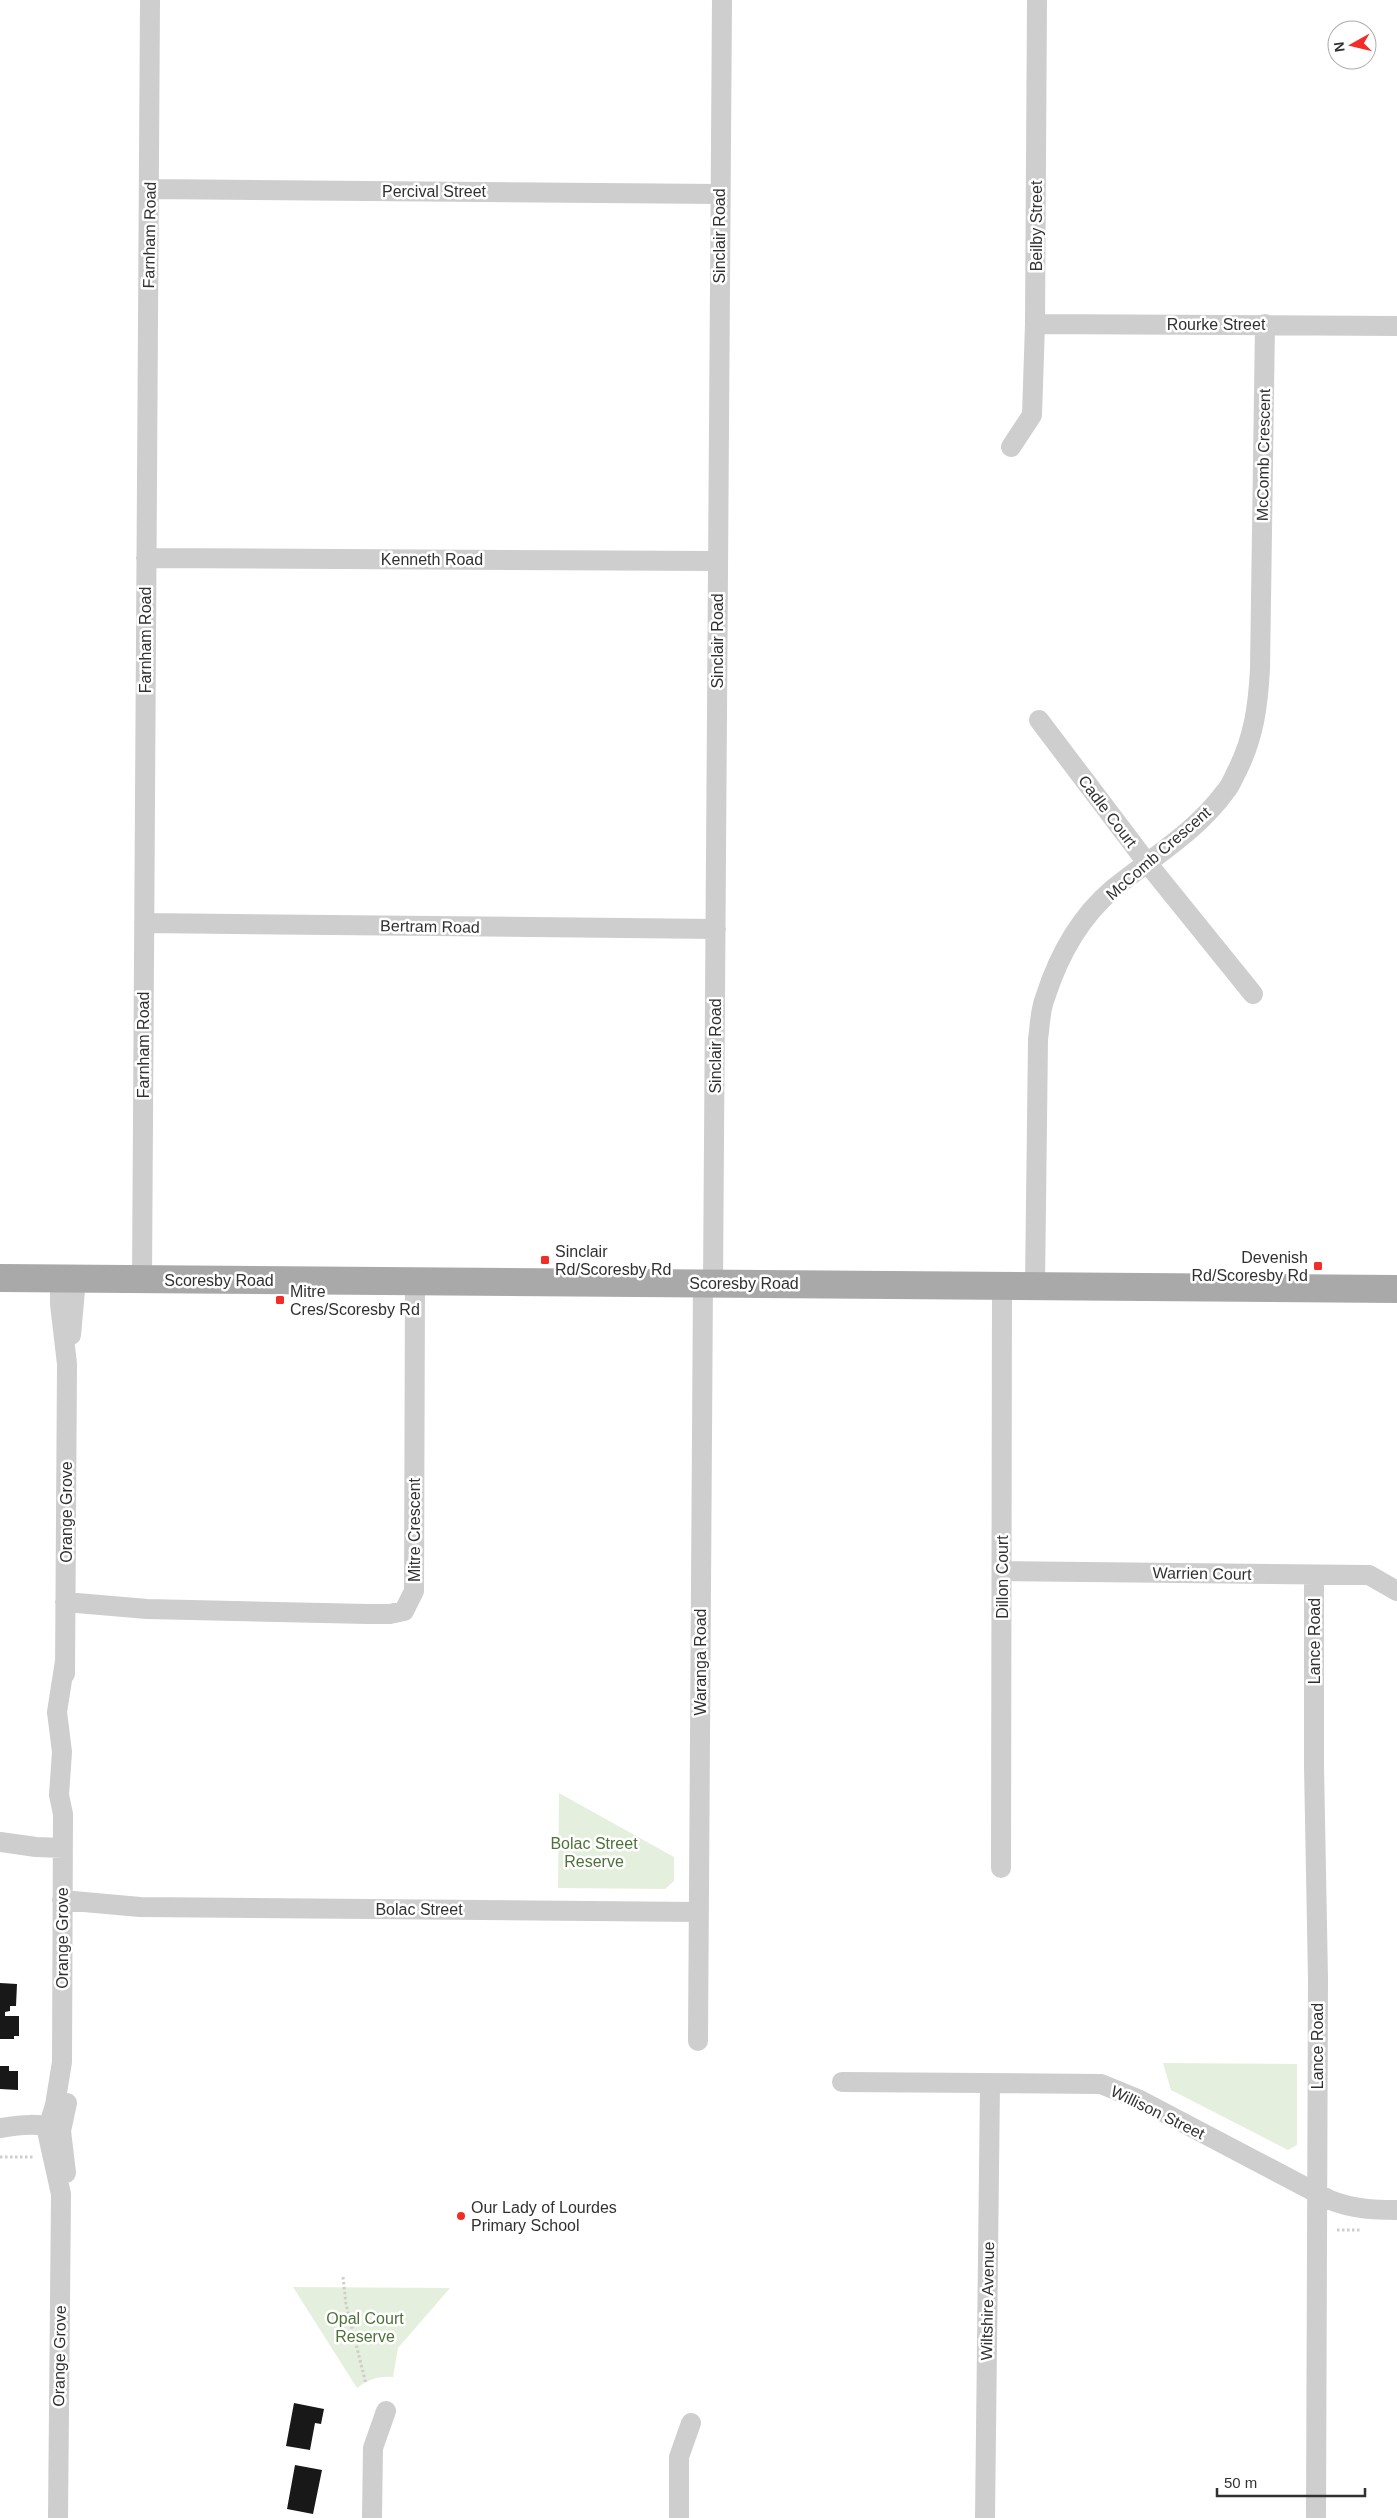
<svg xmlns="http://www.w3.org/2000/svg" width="1397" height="2518" viewBox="0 0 1397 2518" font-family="Helvetica,sans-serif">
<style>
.green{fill:#e5efde}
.building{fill:#181818}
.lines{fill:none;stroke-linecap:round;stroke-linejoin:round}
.path{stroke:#cecece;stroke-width:3;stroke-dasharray:2.5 2.5;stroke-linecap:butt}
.minor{stroke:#cecece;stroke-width:20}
.primary{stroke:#a9a9a9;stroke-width:28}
.poi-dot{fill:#f42c27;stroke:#fff;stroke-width:2}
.labels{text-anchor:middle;stroke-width:5;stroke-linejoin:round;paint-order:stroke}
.street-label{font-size:16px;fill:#313131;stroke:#fff}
.poi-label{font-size:16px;fill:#313131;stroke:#fff;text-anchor:start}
.park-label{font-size:16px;fill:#4e713a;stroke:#fff}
</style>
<rect width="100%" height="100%" fill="#fff"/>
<path class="green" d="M559,1793L674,1857V1881L665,1889L558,1888Z
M1163,2063L1297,2064V2145L1288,2150L1171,2090Z
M293,2287L450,2288L398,2348L393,2377C378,2376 369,2379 357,2388Z"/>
<path class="building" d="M0,1983L17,1984L16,2006H10V2011L5,2012V2016H19V2036H14V2039H0Z
M0,2066H9V2071H18V2090L0,2089Z
M294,2403L324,2409L321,2424L315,2423L310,2450L286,2446Z
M295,2465L322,2470L313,2514L287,2509Z"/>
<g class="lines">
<path class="path" d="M0,2157H34
M1337,2230H1360
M343,2277L346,2304L366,2384"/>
<path class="minor" d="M149,189L720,194
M1035,324L1397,326
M1011,447L1032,415L1035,324L1037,0
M146,558L718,561
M1039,720L1148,864L1253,994
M144,923L716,929
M60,1279V1304L67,1364L65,1674
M142,1280L150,0
M713,1283L722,0
M1035,1286L1038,1039C1040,1026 1040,1010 1045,998C1058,957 1080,917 1113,889C1151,858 1195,833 1225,792C1231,786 1234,776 1238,769C1254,736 1258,706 1260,669L1265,324
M71,1335L76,1279
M1003,1571L1369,1575L1397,1591
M1314,1575V1766L1318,1978L1316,2518
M65,1602L147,1609L368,1614H390L404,1611L414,1591L415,1280
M0,1842L36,1847L63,1848
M1001,1868L1002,1285
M62,1900L140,1907L698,1912
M698,2041L703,1283
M842,2082L1101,2084L1140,2100L1330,2200C1353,2209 1373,2210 1397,2210
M0,2128C20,2125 40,2122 59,2130
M66,2173L61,2131L67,2103
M58,2518L61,2194L47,2131L55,2105L62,2062L63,1814L59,1795L62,1752L57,1712L65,1661
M372,2518L373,2448L386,2411
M679,2518V2457L691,2423
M985,2518L990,2084"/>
<path class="primary" d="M0,1278L1397,1289"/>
</g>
<g class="poi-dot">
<rect x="540" y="1255" width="10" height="10" rx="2.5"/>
<rect x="1313" y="1261" width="10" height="10" rx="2.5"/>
<rect x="275" y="1295" width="10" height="10" rx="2.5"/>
<circle cx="461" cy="2216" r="5"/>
</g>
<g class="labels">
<g class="street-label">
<text x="434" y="197">Percival Street</text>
<text transform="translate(1036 226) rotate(-90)" y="6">Beilby Street</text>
<text transform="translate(149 235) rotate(-89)" y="6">Farnham Road</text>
<text transform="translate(719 236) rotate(-90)" y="6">Sinclair Road</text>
<text x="1216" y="330">Rourke Street</text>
<text transform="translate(1263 455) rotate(-89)" y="6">McComb Crescent</text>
<text x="432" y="565">Kenneth Road</text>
<text transform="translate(145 640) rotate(-90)" y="6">Farnham Road</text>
<text transform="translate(717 641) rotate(-90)" y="6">Sinclair Road</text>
<text transform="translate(1108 811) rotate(53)" y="6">Cadle Court</text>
<text transform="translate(1158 853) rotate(-41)" y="6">McComb Crescent</text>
<text transform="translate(430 926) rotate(1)" y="6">Bertram Road</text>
<text transform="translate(143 1045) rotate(-90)" y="6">Farnham Road</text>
<text transform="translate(715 1046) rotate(-90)" y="6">Sinclair Road</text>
<text x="219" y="1286">Scoresby Road</text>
<text x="744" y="1289">Scoresby Road</text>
<text transform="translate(66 1512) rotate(-90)" y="6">Orange Grove</text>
<text transform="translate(414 1530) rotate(-90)" y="6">Mitre Crescent</text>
<text transform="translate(1202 1573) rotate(1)" y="6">Warrien Court</text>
<text transform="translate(1002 1577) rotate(-90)" y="6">Dillon Court</text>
<text transform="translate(1314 1641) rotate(-90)" y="6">Lance Road</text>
<text transform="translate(700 1662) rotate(-90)" y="6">Waranga Road</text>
<text x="419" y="1915">Bolac Street</text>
<text transform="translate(62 1938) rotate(-90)" y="6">Orange Grove</text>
<text transform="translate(1317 2046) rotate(-90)" y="6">Lance Road</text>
<text transform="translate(1158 2112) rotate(26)" y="6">Willison Street</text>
<text transform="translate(987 2301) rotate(-89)" y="6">Wiltshire Avenue</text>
<text transform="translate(59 2356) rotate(-89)" y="6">Orange Grove</text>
</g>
<g class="poi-label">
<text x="555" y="1257">Sinclair<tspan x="555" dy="18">Rd/Scoresby Rd</tspan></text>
<text x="1308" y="1263" text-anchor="end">Devenish<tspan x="1308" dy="18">Rd/Scoresby Rd</tspan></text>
<text x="290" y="1297">Mitre<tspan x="290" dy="18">Cres/Scoresby Rd</tspan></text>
<text x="471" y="2213">Our Lady of Lourdes<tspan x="471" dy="18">Primary School</tspan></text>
</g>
<g class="park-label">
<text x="594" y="1849">Bolac Street<tspan x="594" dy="18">Reserve</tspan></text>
<text x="365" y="2324">Opal Court<tspan x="365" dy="18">Reserve</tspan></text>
</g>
</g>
<g transform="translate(1352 45) rotate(262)"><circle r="24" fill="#ffffff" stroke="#adadad"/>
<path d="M0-4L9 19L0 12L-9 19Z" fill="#f42c27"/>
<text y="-8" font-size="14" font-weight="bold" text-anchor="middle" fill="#313131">N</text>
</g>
<path d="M1217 2488v8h148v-8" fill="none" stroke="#313131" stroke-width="2.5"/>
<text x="1224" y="2488" font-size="15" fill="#313131" stroke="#ffffff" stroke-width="4" paint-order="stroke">50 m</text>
</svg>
